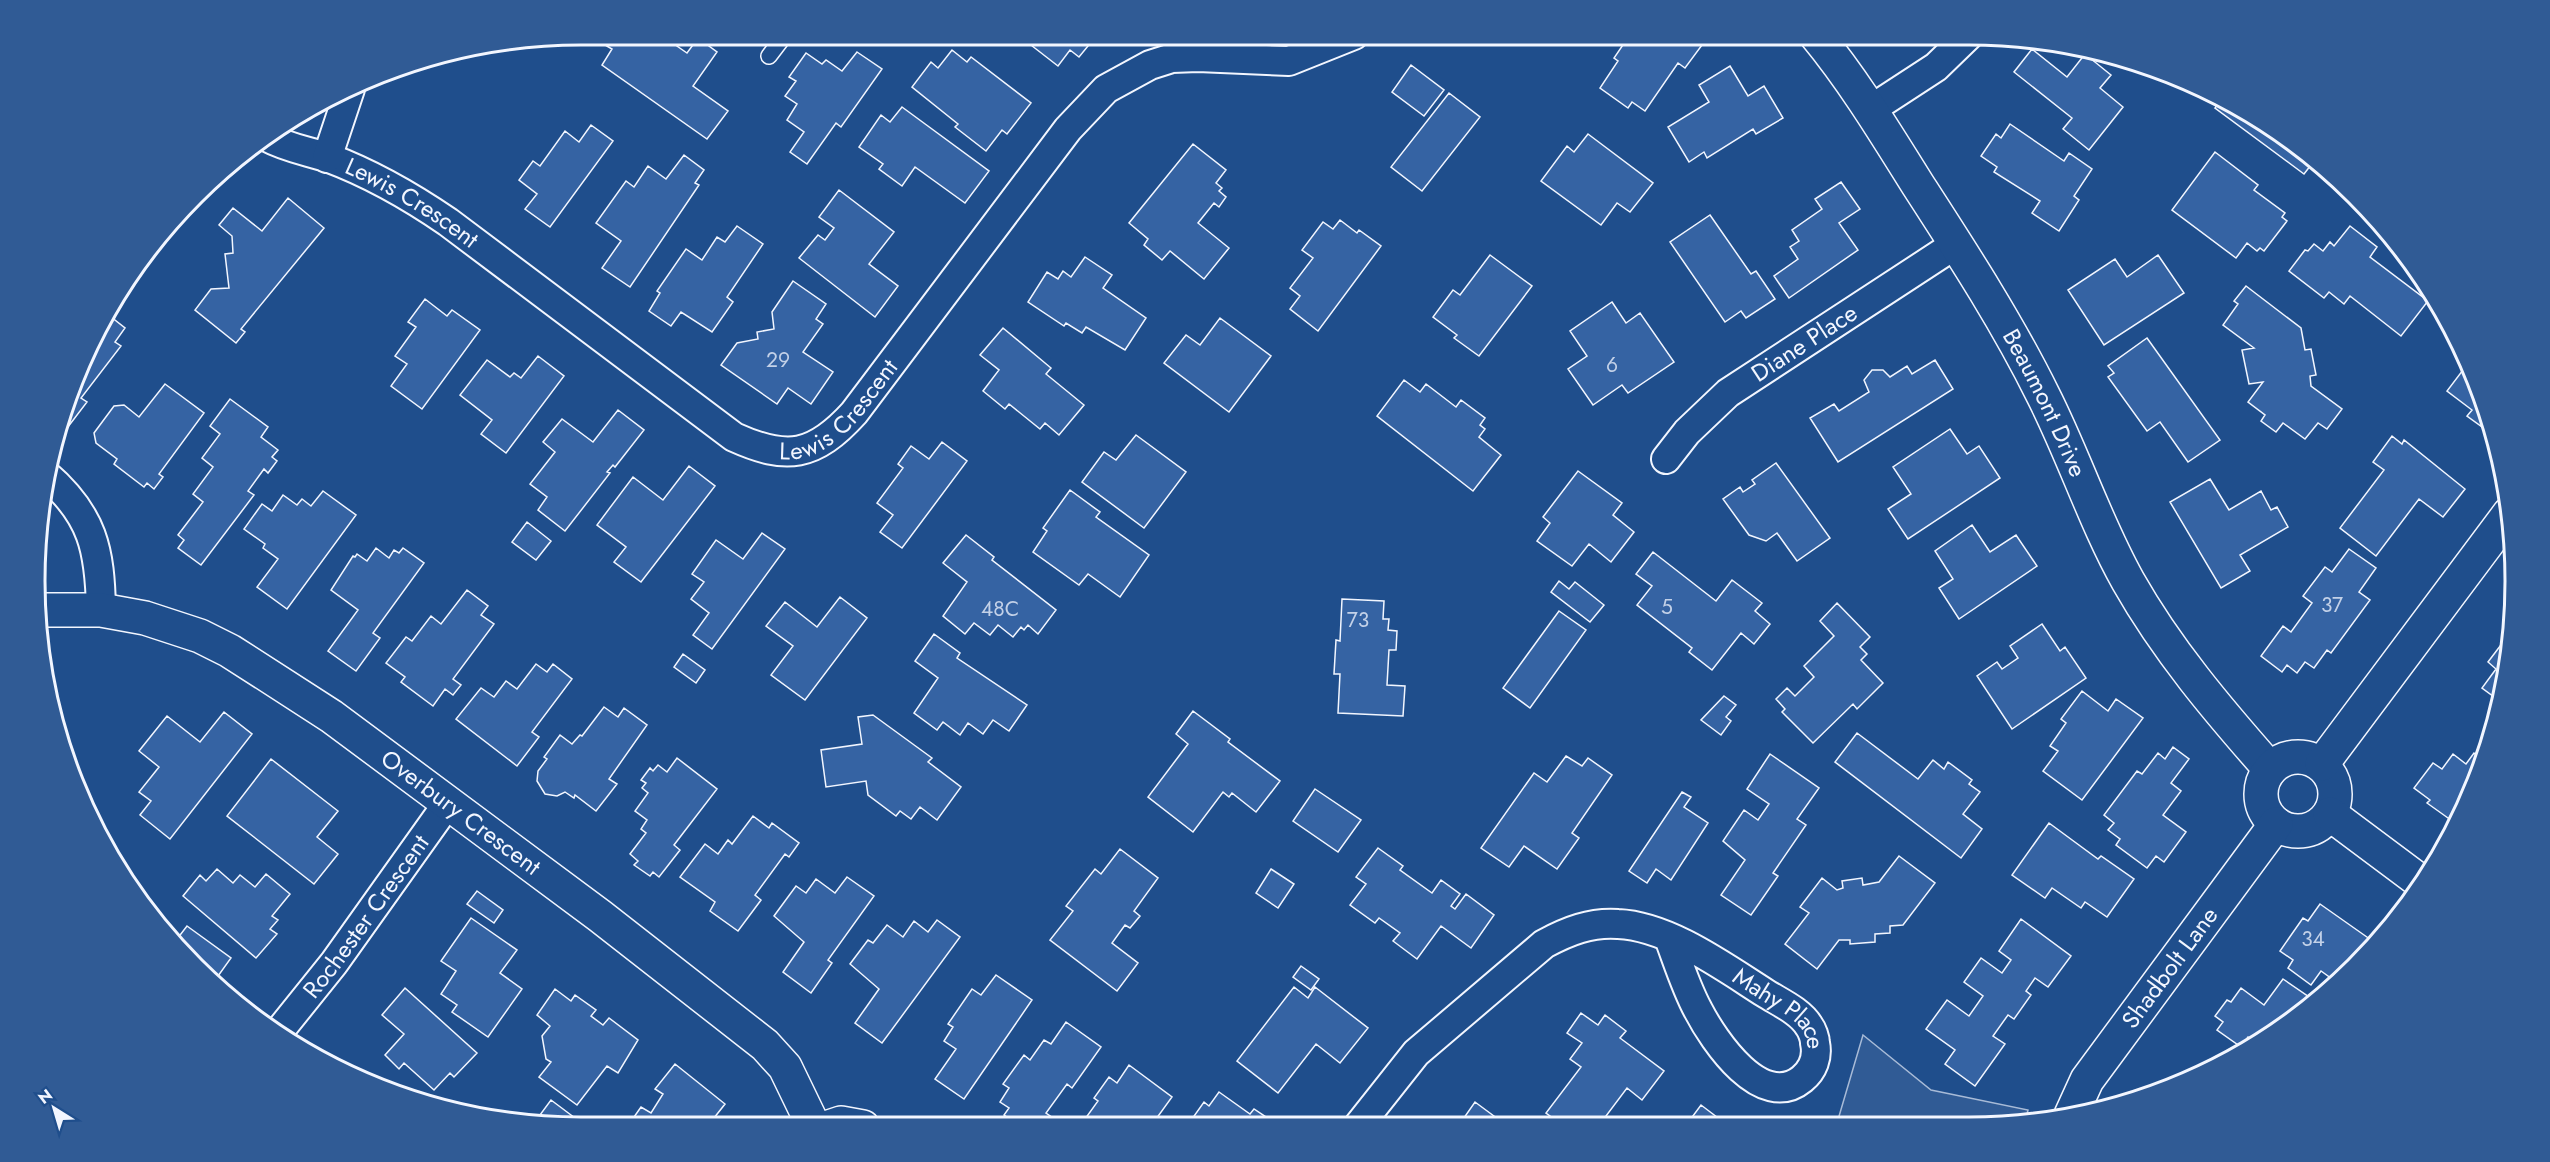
<svg xmlns="http://www.w3.org/2000/svg" width="2550" height="1162" viewBox="0 0 2550 1162" font-family="Jost,sans-serif">
<style>
.built{fill:#305b95;stroke:#a8bbd7;stroke-width:1.5}
.building{fill:#3563a3;stroke:#f2f6ff;stroke-width:1.5}
.lines{fill:none;stroke-linecap:round;stroke-linejoin:round}
.lane-casing{stroke:#f2f6ff;stroke-width:18}
.street-casing{stroke:#f2f6ff;stroke-width:32}
.secondary-casing{stroke:#f2f6ff;stroke-width:36}
.lane{stroke:#1f4e8c;stroke-width:15}
.street{stroke:#1f4e8c;stroke-width:28}
.secondary{stroke:#1f4e8c;stroke-width:33}
.labels{text-anchor:middle;stroke-width:4.5;stroke-linejoin:round;paint-order:stroke}
.number-label{font-size:21px;fill:#c3d1e8}
.street-label{font-size:24px;fill:#f2f6ff;stroke:#1f4e8c}
.rim{fill:none;stroke:#f2f6ff;stroke-width:3}
</style>
<rect width="100%" height="100%" fill="#1f4e8c"/>
<path class="built" d="M1863,1035L1931,1090L2028,1110L2025,1123H1837Z"/>
<path class="building" d="M612,35H635L646,42L652,35H661L687,53L698,38L717,52L693,86L728,111L707,139L602,65L612,49L605,45Z
M1011,35H1097L1079,57L1070,50L1058,66L1018,35L1016,38Z
M1518,35H1539L1531,44Z
M1621,35H1696L1705,41L1685,68L1678,63L1645,111L1632,102L1628,108L1600,88L1618,61L1614,58L1627,39Z
M2032,49L2067,77L2085,54L2111,75L2100,88L2123,107L2089,150L2063,129L2072,118L2014,72Z
M952,50L967,62L971,57L1031,103L1007,134L1002,130L986,151L955,127L958,124L912,87L931,62L938,68Z
M857,52L882,69L841,127L836,123L807,164L790,152L804,132L787,120L797,104L785,96L796,81L789,77L806,53L822,64L826,60L842,71Z
M1411,65L1444,90L1424,116L1392,92Z
M1730,66L1748,96L1764,86L1783,118L1756,134L1753,129L1707,158L1704,152L1689,162L1668,127L1709,102L1699,85Z
M1449,93L1480,117L1422,191L1391,167Z
M2221,99L2272,126L2314,161L2304,174L2215,108Z
M902,107L989,171L965,203L915,167L902,186L879,169L883,164L859,147L881,115L890,122Z
M2010,124L2064,161L2069,153L2092,169L2074,196L2079,200L2059,231L2032,213L2040,201L1994,172L1997,167L1981,156L1996,134L2001,138Z
M591,125L613,141L550,227L525,209L537,194L519,180L533,161L540,166L565,131L579,142Z
M1588,134L1653,183L1630,212L1617,203L1601,225L1541,181L1567,146L1574,152Z
M1193,144L1226,170L1216,183L1222,188L1219,191L1226,197L1219,207L1214,203L1198,223L1229,248L1204,279L1170,251L1162,260L1144,245L1148,239L1129,223Z
M2215,152L2258,185L2254,190L2285,213L2282,217L2287,221L2264,251L2260,248L2257,251L2247,243L2236,258L2172,210Z
M684,155L704,170L695,183L699,185L630,287L602,268L621,241L596,223L626,181L634,187L648,166L666,179Z
M1841,182L1860,209L1839,223L1858,250L1789,298L1774,276L1798,259L1790,247L1799,241L1792,230L1822,209L1815,199Z
M839,190L894,232L869,264L898,286L875,317L799,258L818,235L825,240L834,228L819,217Z
M288,198L324,228L241,329L245,332L236,343L195,310L211,289L229,288L225,254L233,253L232,236L219,225L233,208L262,231Z
M1710,215L1751,274L1756,271L1775,299L1746,318L1741,311L1725,322L1670,242Z
M1340,220L1357,233L1359,230L1381,246L1318,331L1290,309L1300,296L1290,288L1313,258L1302,250L1323,222L1333,229Z
M737,226L763,244L727,297L733,302L712,332L681,312L671,326L649,311L660,293L657,291L686,249L702,260L717,237L725,242Z
M2350,226L2377,247L2370,257L2428,301L2401,336L2350,296L2344,304L2329,292L2324,298L2289,271L2305,250L2308,251L2314,244L2323,251L2330,242L2334,246Z
M1490,255L1532,286L1479,356L1454,338L1457,335L1433,317L1453,290L1460,295Z
M2158,255L2184,293L2104,345L2068,290L2115,259L2127,277Z
M1085,257L1112,275L1103,288L1146,318L1125,350L1086,327L1082,333L1066,323L1064,326L1028,302L1047,272L1058,279L1063,271L1071,277Z
M793,281L826,304L816,319L823,324L803,352L833,372L811,404L788,388L777,404L721,365L737,343L758,339L757,332L774,329L772,312Z
M2246,286L2301,328L2305,350L2311,349L2316,375L2310,376L2311,386L2342,409L2327,429L2318,423L2305,439L2283,423L2276,432L2261,421L2265,415L2248,402L2263,382L2249,384L2242,350L2254,348L2223,325L2238,304L2234,301Z
M425,299L447,316L452,310L480,330L422,409L391,386L407,364L395,356L416,327L408,322Z
M1612,302L1626,323L1640,313L1674,362L1628,393L1622,385L1593,405L1568,369L1587,356L1570,331Z
M106,313L125,328L115,342L121,346L81,398L87,402L61,436Z
M1220,318L1271,356L1229,412L1164,363L1186,335L1200,345Z
M1003,328L1051,368L1046,374L1084,405L1059,435L1045,423L1040,429L1009,404L1005,409L983,391L999,370L980,355Z
M2147,338L2220,440L2188,462L2160,422L2147,431L2108,377L2114,373L2108,366Z
M538,356L564,376L506,453L481,434L492,420L460,395L487,360L510,377L514,373L521,378Z
M1935,360L1953,389L1838,462L1810,418L1834,404L1839,411L1869,392L1864,380L1872,370H1883L1890,377L1907,366L1912,374Z
M2469,362L2491,429L2489,432L2467,416L2472,410L2447,391Z
M1404,380L1420,392L1426,384L1456,407L1461,400L1485,418L1480,425L1485,429L1479,437L1501,455L1473,491L1377,416Z
M165,384L204,413L159,474L163,477L154,489L147,483L144,487L114,464L117,459L96,443L94,433L114,406L124,405L139,417Z
M230,399L268,427L261,437L278,450L272,457L277,461L268,473L264,469L248,491L254,495L201,565L178,548L184,540L178,535L203,502L193,494L213,467L202,458L220,434L210,426Z
M618,410L644,430L615,467L613,465L607,472L610,473L565,531L538,510L547,497L530,484L555,452L543,442L562,419L593,442Z
M1950,429L1967,454L1979,446L2000,478L1908,539L1888,509L1911,494L1893,467Z
M1136,435L1186,472L1144,528L1082,482L1104,452L1116,460Z
M2392,436L2402,444L2404,440L2465,489L2443,517L2419,499L2376,556L2340,528L2384,470L2373,462Z
M942,442L967,461L902,548L880,532L893,515L877,503L903,468L898,464L911,446L929,459Z
M1776,463L1830,538L1797,561L1777,533L1766,541L1749,535L1723,499L1740,487L1743,492L1755,484L1752,480Z
M689,466L715,486L641,582L614,562L626,547L597,525L633,477L663,500Z
M1578,471L1622,503L1613,515L1634,532L1611,562L1589,544L1572,566L1537,541L1550,523L1543,517Z
M2210,479L2229,510L2261,491L2271,510L2277,507L2288,527L2240,555L2250,571L2221,588L2170,502Z
M1070,490L1100,512L1096,517L1149,555L1120,597L1088,574L1079,585L1033,552L1047,531L1043,528Z
M323,491L356,515L287,609L257,587L278,559L263,548L265,544L244,529L262,504L272,511L283,495L297,505L302,499L311,506Z
M527,522L551,541L536,560L512,542Z
M1972,525L1990,552L2016,535L2037,566L1959,619L1939,588L1953,579L1935,551Z
M762,533L785,549L712,649L693,635L709,613L691,599L704,582L692,574L716,540L743,559Z
M966,535L994,557L992,560L1056,610L1038,634L1028,625L1024,630L1021,627L1013,637L998,625L990,635L974,623L965,634L943,616L967,582L943,563Z
M376,548L389,558L394,550L399,553L403,548L424,563L373,633L380,638L356,671L328,651L358,610L331,590L353,556L355,557L357,554L367,561Z
M2349,549L2376,568L2359,592L2370,600L2331,653L2327,650L2314,668L2305,662L2297,673L2287,665L2282,672L2261,656L2283,626L2291,632L2312,603L2303,596L2325,567L2332,572Z
M1653,552L1716,601L1732,580L1762,603L1755,611L1770,624L1754,644L1741,633L1712,670L1689,652L1692,648L1637,605L1652,586L1636,574Z
M1559,581L1569,589L1575,582L1604,605L1590,622L1551,592Z
M467,590L488,606L481,615L494,624L453,679L461,685L453,695L445,689L433,706L401,682L405,677L386,663L406,637L412,641L431,616L441,624Z
M840,597L867,618L805,700L771,675L793,646L766,626L785,602L817,627Z
M1342,599L1384,601L1383,619H1389L1388,630L1397,631L1396,650H1389L1387,685L1405,686L1403,716L1338,713L1340,674H1334L1336,640L1340,641Z
M1837,603L1870,637L1860,647L1867,654L1861,660L1883,683L1857,709L1853,704L1813,743L1782,712L1785,709L1776,699L1787,688L1795,696L1814,677L1804,666L1834,636L1820,621Z
M1559,611L1586,630L1530,708L1503,688Z
M2042,624L2060,651L2065,647L2086,678L2012,729L1977,676L1997,662L2002,669L2018,658L2010,646Z
M2510,633L2505,687L2501,702L2482,688L2496,669L2488,662Z
M934,634L960,653L957,658L1027,705L1009,731L993,720L983,734L968,723L960,735L943,722L937,730L914,713L938,678L915,661Z
M683,654L705,670L696,683L674,667Z
M536,664L547,672L553,664L572,679L532,732L539,737L517,766L456,719L481,688L494,697L506,681L517,689Z
M2082,691L2108,711L2116,699L2143,718L2082,800L2043,771L2058,751L2050,746L2066,723L2061,719Z
M1724,696L1736,705L1726,717L1731,721L1721,735L1701,720Z
M604,707L618,717L624,708L647,725L609,779L617,784L596,811L575,795L574,798L565,792L557,796L545,794L537,781L538,771L547,759L544,757L560,735L572,744L580,735L582,736Z
M1193,711L1230,739L1228,742L1280,781L1256,812L1232,793L1229,797L1223,792L1193,832L1148,797L1188,744L1176,734Z
M224,712L252,734L170,839L140,815L151,801L139,792L159,767L139,751L167,716L200,742Z
M873,715L932,758L928,762L961,787L937,820L920,807L911,819L900,811L896,816L868,795L866,781L826,787L821,750L862,744L858,717Z
M1857,733L1918,779L1933,760L1944,769L1948,762L1972,780L1969,784L1980,792L1963,814L1982,829L1961,858L1835,762Z
M2173,747L2189,759L2171,783L2181,791L2163,815L2186,832L2164,862L2156,856L2147,868L2116,845L2120,839L2108,830L2114,823L2104,815L2137,771L2142,774L2158,753L2165,759Z
M2474,753L2483,760L2474,790L2455,823L2427,803L2430,800L2414,788L2433,763L2442,769L2453,754L2466,764Z
M1770,754L1819,788L1797,819L1806,825L1773,873L1778,876L1751,915L1721,895L1745,860L1723,841L1744,810L1758,820L1769,804L1747,789Z
M1566,756L1582,766L1588,758L1612,775L1572,833L1579,838L1557,869L1524,846L1509,867L1481,848L1534,773L1547,782Z
M677,758L717,789L674,845L680,850L659,877L653,872L650,876L634,865L638,861L630,854L646,833L641,829L647,820L635,811L648,793L642,788L646,783L641,780L650,768L653,771L658,765L667,772Z
M271,759L338,811L317,837L338,854L314,884L227,816Z
M1315,789L1361,820L1338,852L1293,821Z
M1682,792L1691,797L1684,807L1708,823L1671,880L1656,869L1647,883L1629,871Z
M753,816L769,828L772,823L799,843L789,857L785,854L755,895L761,900L738,931L710,911L715,902L680,877L705,844L718,854L728,840L732,844Z
M2049,823L2098,859L2101,856L2134,879L2107,917L2085,902L2081,908L2052,888L2045,898L2012,875Z
M1378,848L1403,866L1400,870L1432,893L1441,880L1460,894L1451,906L1455,909L1466,894L1494,915L1471,948L1441,926L1417,959L1393,941L1400,933L1379,918L1375,923L1350,905L1366,884L1356,877Z
M1120,849L1158,878L1134,911L1140,916L1130,928L1125,925L1112,943L1138,963L1117,991L1050,940L1073,911L1066,906L1095,869L1101,874Z
M1899,856L1935,883L1903,925L1890,926V933L1875,934V942L1850,944V940H1839L1817,969L1785,944L1809,913L1800,907L1822,878L1837,890L1843,888L1842,881L1862,878L1863,885L1879,882Z
M217,869L233,883L240,875L255,887L266,874L290,894L272,916L278,920L270,929L277,934L256,958L183,896L200,875L206,881Z
M1271,869L1294,884L1278,908L1256,893Z
M847,877L874,896L828,960L832,963L811,993L783,972L804,942L774,916L796,886L806,893L816,879L835,893Z
M477,891L503,910L494,923L467,904Z
M2320,904L2374,942L2335,981L2321,971L2311,985L2288,968L2293,960L2280,951L2303,918L2308,921Z
M471,918L517,950L500,973L522,989L488,1037L452,1012L457,1005L441,994L456,971L441,961Z
M2021,919L2071,956L2048,987L2035,978L2026,991L2031,995L2014,1019L2008,1015L1993,1036L2005,1044L1975,1086L1945,1064L1955,1050L1926,1029L1947,1000L1969,1016L1983,996L1964,982L1981,958L2002,973L2011,960L1999,951Z
M937,920L960,937L882,1043L855,1023L879,989L850,964L868,940L873,943L887,925L903,937L914,921L928,932Z
M187,926L231,958L213,983L177,939Z
M1301,966L1319,979L1311,990L1293,977Z
M996,975L1032,1000L964,1099L935,1079L956,1049L944,1041L953,1027L948,1024L972,989L981,995Z
M2283,979L2312,999L2302,1014L2255,1042L2248,1037L2241,1047L2217,1030L2223,1022L2215,1016L2227,1000L2231,1002L2241,988L2264,1005Z
M1294,987L1308,998L1315,987L1368,1028L1340,1063L1316,1044L1278,1093L1237,1061Z
M405,988L477,1053L454,1077L450,1073L434,1090L404,1063L399,1069L385,1055L404,1034L382,1015Z
M555,989L571,1001L575,995L596,1010L591,1016L603,1025L609,1018L638,1040L618,1073L607,1066L577,1105L539,1077L551,1062L546,1059L542,1036L550,1026L537,1015Z
M1581,1013L1598,1025L1605,1015L1626,1031L1620,1038L1664,1071L1642,1100L1627,1088L1600,1124H1561L1546,1113L1581,1067L1570,1059L1582,1043L1567,1033Z
M1066,1022L1101,1047L1072,1088L1067,1084L1046,1113L1053,1118L1048,1126H1009L1013,1121L1004,1115L1009,1108L1000,1102L1009,1088L1003,1084L1024,1055L1030,1060L1044,1040L1051,1044Z
M675,1064L725,1104L710,1123L704,1120L699,1127H627L641,1107L651,1113L663,1094L655,1089Z
M1129,1065L1172,1097L1151,1126H1080L1098,1101L1094,1098L1109,1077L1117,1083Z
M1219,1092L1250,1114L1254,1109L1278,1125L1187,1126L1204,1102L1209,1106Z
M551,1100L587,1127L534,1123Z
M1475,1102L1506,1125H1459Z
M1701,1105L1726,1124H1687Z"/>
<g class="lines">
<defs>
<path id="lane" d="M769,56L785,35"/>
<g id="street">
<path d="M1870,110L1936,67L1969,35"/>
<path id="s1" d="M267,137C287,148 308,151 329,158C372,174 410,196 448,222L734,437C787,461 814,457 854,413L1068,129L1106,89L1150,65L1172,58L1198,57L1289,61L1354,35"/>
<path d="M327,158L350,89"/>
<path id="s2" d="M1666,459L1687,432L1728,393L1956,244"/>
<path d="M45,474C93,515 100,550 101,610"/>
<path id="s3" d="M281,1029L334,963L448,803"/>
<path id="s4" d="M1359,1125L1416,1053L1544,944C1568,931 1591,922 1618,924C1668,926 1724,967 1765,993C1779,1002 1800,1011 1809,1026C1812,1030 1815,1038 1815,1043C1818,1057 1813,1070 1802,1079C1762,1112 1714,1041 1698,1010C1686,988 1678,962 1669,938"/>
</g>
<g id="secondary">
<path id="s5" d="M1816,35C1854,81 1886,134 1918,185C1962,253 2007,322 2043,395C2074,456 2095,522 2128,581C2167,650 2218,710 2270,769"/>
<path id="s6" d="M41,610H101L145,618L200,636L230,651L331,716L600,916L765,1045L785,1067L814,1127"/>
<circle cx="2298" cy="794" r="37"/>
<path d="M2322,764L2509,514"/>
<path d="M2330,814L2421,882"/>
<path id="s7" d="M2071,1115L2087,1080L2276,824"/>
<path d="M829,1127L841,1123L863,1127"/>
</g>
</defs>
<use href="#lane" class="lane-casing"/>
<use href="#street" class="street-casing"/>
<use href="#secondary" class="secondary-casing"/>
<use href="#lane" class="lane"/>
<use href="#street" class="street"/>
<use href="#secondary" class="secondary"/>
</g>
<g class="labels">
<g class="number-label">
<text x="778" y="367">29</text>
<text x="1612" y="372">6</text>
<text x="2332" y="612">37</text>
<text x="1667" y="614">5</text>
<text x="1000" y="616">48C</text>
<text x="1358" y="627">73</text>
<text x="2313" y="946">34</text>
</g>
<g class="street-label">
<text dy="8" stroke="none"><textPath href="#s1" startOffset="160">Lewis Crescent</textPath></text>
<text dy="8" stroke="none"><textPath href="#s2" startOffset="182">Diane Place</textPath></text>
<text dy="8" stroke="none"><textPath href="#s1" startOffset="682">Lewis Crescent</textPath></text>
<text dy="8" stroke="none"><textPath href="#s5" startOffset="434">Beaumont Drive</textPath></text>
<text dy="8" stroke="none"><textPath href="#s6" startOffset="478">Overbury Crescent</textPath></text>
<text dy="8" stroke="none"><textPath href="#s3" startOffset="141">Rochester Crescent</textPath></text>
<text dy="8" stroke="none"><textPath href="#s7" startOffset="178">Shadbolt Lane</textPath></text>
<text dy="8" stroke="none"><textPath href="#s4" startOffset="524">Mahy Place</textPath></text>
</g>
</g>
<path d="M0 0H2550V1162H0ZM581 45H1969A536 536 0 0 1 2505 581V581A536 536 0 0 1 1969 1117H581A536 536 0 0 1 45 581V581A536 536 0 0 1 581 45Z" fill="#305b95" fill-rule="evenodd"/>
<path class="rim" d="M581 45H1969A536 536 0 0 1 2505 581V581A536 536 0 0 1 1969 1117H581A536 536 0 0 1 45 581V581A536 536 0 0 1 581 45Z"/>
<g transform="translate(54 1108) rotate(323)" stroke="#1f4e8c" stroke-width="4.5" paint-order="stroke">
<path d="M0-4.5L10 22L0 15L-10 22Z" fill="#f2f6ff"/>
<text y="-9" font-size="16" font-weight="bold" text-anchor="middle" fill="#f2f6ff">N</text>
</g>
</svg>
